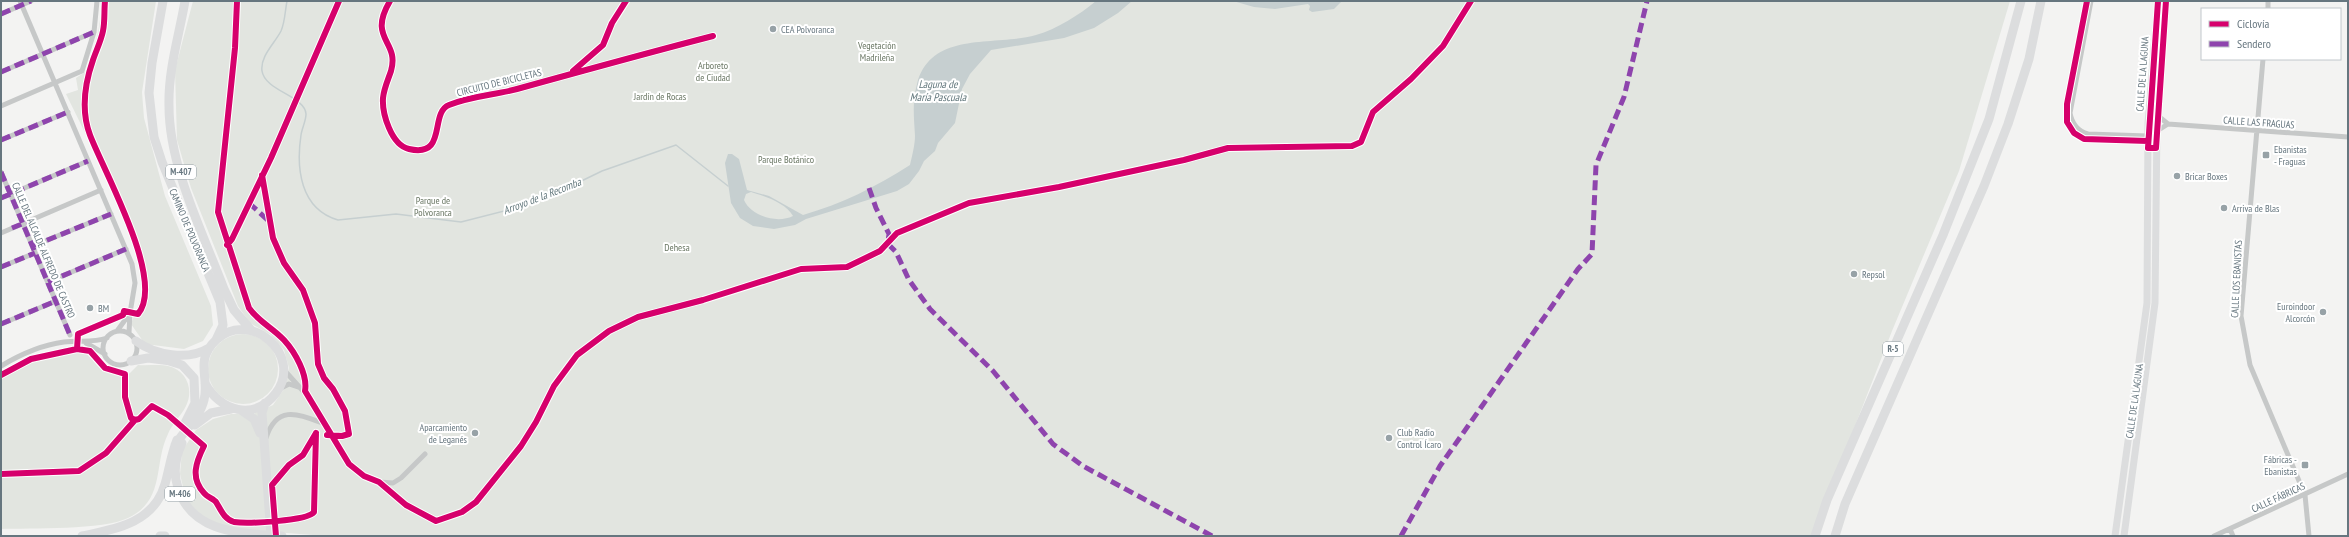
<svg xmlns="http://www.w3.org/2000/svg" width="2349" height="537" viewBox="0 0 2349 537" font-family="'PT Sans Narrow',sans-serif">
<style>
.green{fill:#e2e5e0}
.water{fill:#c6cfd0;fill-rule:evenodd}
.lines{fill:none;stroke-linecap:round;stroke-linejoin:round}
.stream{stroke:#c6cfd0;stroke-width:1.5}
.street{stroke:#c6c8c8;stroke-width:5}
.secondary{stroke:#dcddde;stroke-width:7}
.highway{stroke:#dcddde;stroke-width:9}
.quiet{stroke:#8e44ad;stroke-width:5;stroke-dasharray:10 5;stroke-linecap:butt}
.cycleway-casing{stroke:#fff;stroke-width:8}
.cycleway{stroke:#d6006c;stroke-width:6}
.poi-dot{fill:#97a2a7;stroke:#fff;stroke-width:1.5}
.labels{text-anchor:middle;stroke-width:4;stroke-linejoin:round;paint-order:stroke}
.shield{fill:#fff;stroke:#949fa5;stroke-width:1}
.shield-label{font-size:9px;font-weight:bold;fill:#66767f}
.poi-label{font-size:10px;fill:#66767f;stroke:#fff;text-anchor:start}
.park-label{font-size:10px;fill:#6a7764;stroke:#fff}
.street-label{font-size:10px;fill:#66767f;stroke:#fff}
.water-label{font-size:11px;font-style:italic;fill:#62777c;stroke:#fff}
</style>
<rect width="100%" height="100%" fill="#f3f3f2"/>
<path class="green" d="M103,1H156L142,92L144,118L165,196L211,306L213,325L203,341L184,349L145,344L131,324L148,279L139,243L66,94L78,90L76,78L88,70L98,33Z
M193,1H2010L1959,171L1892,331L1812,536H326L233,529L206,520L186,500L180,474L182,451L196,430L213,419L231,414H253L273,405L284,389L289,368L284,350L271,335L250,323L238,306L191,188L177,140L175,70Z
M208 369a35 35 0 1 1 70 0a35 35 0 1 1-70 0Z
M74,350L86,353L98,366L122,376L130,373L138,365C147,366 159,364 168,366C187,370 194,390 186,406C181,416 172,424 168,434C153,465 166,500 128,518C104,530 30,528 1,529V377C13,363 56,353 74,350Z"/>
<path class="water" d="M1096,1H1132L1118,13L1094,28L1064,38L991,50L970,74L962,89L955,123L938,143L935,151L924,161L919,171L909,184L897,191L806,219L795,225L774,229L753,226L740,218L731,203L725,163L728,154H732L739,159L747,190L769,196L803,215C841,204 876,187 910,165C912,156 915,145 915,136C914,118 912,102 917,84C931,30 994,47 1036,35C1057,29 1079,15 1096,1ZM751,192C764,196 786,203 793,216C777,224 751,216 744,200L746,194Z
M1233,1H1342L1334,9L1312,12L1309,10L1310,6L1308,4L1275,9L1254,7Z"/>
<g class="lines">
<path class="stream" d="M287,1C285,11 285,22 281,31C275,43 260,56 262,71C265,91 305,96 306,114C306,121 302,128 301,135C296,168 300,209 338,220L396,214L461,222L516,208L567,188L602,171L676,145L728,186"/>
<path class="street" d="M20,1L132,264L135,283L130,313L129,333
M2091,1L2070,113C2072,124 2077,131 2088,134L2148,136
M2268,9V1
M1,14L31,1
M2263,59L2241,316L2250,365L2305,495L2309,536
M1,72L94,32
M1,106L82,71L94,32L97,1
M2157,115L2168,124L2348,137
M2157,131L2168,124
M1,140L68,112
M1,172L70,335
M1,198L88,161
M1,233L101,190
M33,246L111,214
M1,267L35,253
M48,282L126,249
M1,324L56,301
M117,331L128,316
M103 348a17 17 0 1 1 34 0a17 17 0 1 1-34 0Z
M86,343L105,354
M1,366C21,354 41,345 64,342C79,340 93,343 107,338
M285,371L312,401L344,458L364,476L379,482L393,483L401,478L425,454
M279,389L289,384L298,387
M266,438C277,404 298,414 325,424
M2230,529L2233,536
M2214,536L2348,474"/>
<path class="secondary" d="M2115,536L2147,303L2148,123L2158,1
M2124,536L2155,303L2157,123L2166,1"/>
<path class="highway" d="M163,1L152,63L149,93L154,137L162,162L220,302L223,325L216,340
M185,1C179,36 168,70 169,106C169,167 203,233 224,289L234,310L251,330
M136,341C155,355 188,361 209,348
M166,360L182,365L194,378L195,403L185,423
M131,361L148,358L171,361
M265,403L262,413L263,426L271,536
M241,410L254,419L260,433
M195,425L211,413L231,409
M182,443C175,458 173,473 178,488C192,534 242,533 282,536
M175,445C184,431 200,417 204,400C210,378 194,361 216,340C250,308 304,355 276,393C254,422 220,411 205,383
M82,536C116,529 154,523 165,484C169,470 171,455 177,440
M160,536H165
M1815,536L1827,500L1943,235L1989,119L2021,1
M1835,536L1845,504L1984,186L2008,124L2029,59L2041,1"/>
<path class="quiet" d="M1,14L31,1
M1,72L94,32
M1,140L68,112
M1,172L70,335
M869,188L876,208L889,234L888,242
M1,198L88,161
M249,203L270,222
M12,228L32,220
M888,244L896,252L909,280L930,309L993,371L1053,444L1083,466L1212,536
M33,246L111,214
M1,267L35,253
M48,282L126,249
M1,324L56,301
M1401,536L1440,466L1578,269L1592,254L1596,165L1624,97L1647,1"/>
<defs>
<path id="cycleway" d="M237,1L235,48L218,212L249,308C259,322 273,328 284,340C295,352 308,375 305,391L349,464L364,476L379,482L406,505L436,521L462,512L476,502L521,446L536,422L554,386L577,355L609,331L638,317L703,300L801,269L847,267L880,251L897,233L969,203L1059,187L1184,160L1228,148L1352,146L1361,142L1373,112L1411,79L1443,46L1471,1
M390,1C367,40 400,40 391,71C388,80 384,88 383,98C382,113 391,145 409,149C448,158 429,113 449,105C471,96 495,95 517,89C582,71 647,53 713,36
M2087,1L2067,104V122L2074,133L2084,139L2148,141
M2158,1L2148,148H2156L2166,1
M573,71L603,45L612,23L626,1
M262,175L273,238L284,263L303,290L315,323L318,364L324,378L333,389L345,411L349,434L342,436L327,435
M227,245L232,239L271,158L339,1
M77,349L90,351L105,368L125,374V397L131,418L135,420
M1,375L31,359L77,349L78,334L123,315L124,311L138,314C166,281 104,172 90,135C81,111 85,83 93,60C96,51 101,41 103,31C105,22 104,11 105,1
M1,474L79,471L106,453L135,420L139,419L152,406L168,415L204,446C196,462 190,478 204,493C207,497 214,499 216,502C221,510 224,519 234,522C247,524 308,521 314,512L316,433
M276,536L272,485L289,465L303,455L316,433"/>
</defs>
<use href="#cycleway" class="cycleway-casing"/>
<use href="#cycleway" class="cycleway"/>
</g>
<g class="poi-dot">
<circle cx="773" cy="29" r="4"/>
<rect x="2262" y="151" width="8" height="8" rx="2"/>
<circle cx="2177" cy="176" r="4"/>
<circle cx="2224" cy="208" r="4"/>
<circle cx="1854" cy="274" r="4"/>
<circle cx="90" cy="308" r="4"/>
<circle cx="2323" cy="312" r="4"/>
<circle cx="475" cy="433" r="4"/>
<circle cx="1389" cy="438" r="4"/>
<rect x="2301" y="461" width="8" height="8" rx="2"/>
</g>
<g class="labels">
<g class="shield">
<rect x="166" y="165" width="30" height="14" rx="3"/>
<rect x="1883" y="342" width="20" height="14" rx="3"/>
<rect x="165" y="487" width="30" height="14" rx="3"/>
</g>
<g class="shield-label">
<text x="181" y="175">M-407</text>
<text x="1893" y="352">R-5</text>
<text x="180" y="497">M-406</text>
</g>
<g class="poi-label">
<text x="781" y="33">CEA Polvoranca</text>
<text x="2274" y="153">Ebanistas<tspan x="2274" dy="12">- Fraguas</tspan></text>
<text x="2185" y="180">Bricar Boxes</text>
<text x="2232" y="212">Arriva de Blas</text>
<text x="1862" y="278">Repsol</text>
<text x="2315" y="310" text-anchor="end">Euroindoor<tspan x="2315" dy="12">Alcorcón</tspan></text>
<text x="98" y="312">BM</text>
<text x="467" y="431" text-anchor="end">Aparcamiento<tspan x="467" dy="12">de Leganés</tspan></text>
<text x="1397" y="436">Club Radio<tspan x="1397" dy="12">Control Ícaro</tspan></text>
<text x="2297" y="463" text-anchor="end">Fábricas -<tspan x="2297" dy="12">Ebanistas</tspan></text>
</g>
<g class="park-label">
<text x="877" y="49">Vegetación<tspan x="877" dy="12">Madrileña</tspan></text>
<text x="713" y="69">Arboreto<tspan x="713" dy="12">de Ciudad</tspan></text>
<text x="660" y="100">Jardín de Rocas</text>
<text x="786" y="163">Parque Botánico</text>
<text x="433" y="204">Parque de<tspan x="433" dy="12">Polvoranca</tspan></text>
<text x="677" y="251">Dehesa</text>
</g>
<g class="street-label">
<text transform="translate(2142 74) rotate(-86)" y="4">CALLE DE LA LAGUNA</text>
<text transform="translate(499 82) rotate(-14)" y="4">CIRCUITO DE BICICLETAS</text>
<text transform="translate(2259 122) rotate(4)" y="4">CALLE LAS FRAGUAS</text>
<text transform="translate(190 230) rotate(67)" y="4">CAMINO DE POLVORANCA</text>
<text transform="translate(44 250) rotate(67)" y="4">CALLE DEL ALCALDE ALFREDO DE CASTRO</text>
<text transform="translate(2236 279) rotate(-87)" y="4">CALLE LOS EBANISTAS</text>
<text transform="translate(2134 401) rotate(-82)" y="4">CALLE DE LA LAGUNA</text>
<text transform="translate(2278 497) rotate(-25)" y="4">CALLE FÁBRICAS</text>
</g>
<g class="water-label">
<text x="938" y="88">Laguna de<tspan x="938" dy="13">María Pascuala</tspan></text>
<text transform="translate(542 196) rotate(-21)" y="4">Arroyo de la Recomba</text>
</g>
</g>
<rect width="2349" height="537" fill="none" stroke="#66767f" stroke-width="4"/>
<rect x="2201" y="8" width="140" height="52" fill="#ffffff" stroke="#c2c8cc"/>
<rect x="2209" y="21" width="20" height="6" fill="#d6006c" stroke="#c2c8cc"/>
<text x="2237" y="28" font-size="12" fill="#66767f">Ciclovía</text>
<rect x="2209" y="41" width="20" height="6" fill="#8e44ad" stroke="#c2c8cc"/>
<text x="2237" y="48" font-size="12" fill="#66767f">Sendero</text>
</svg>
